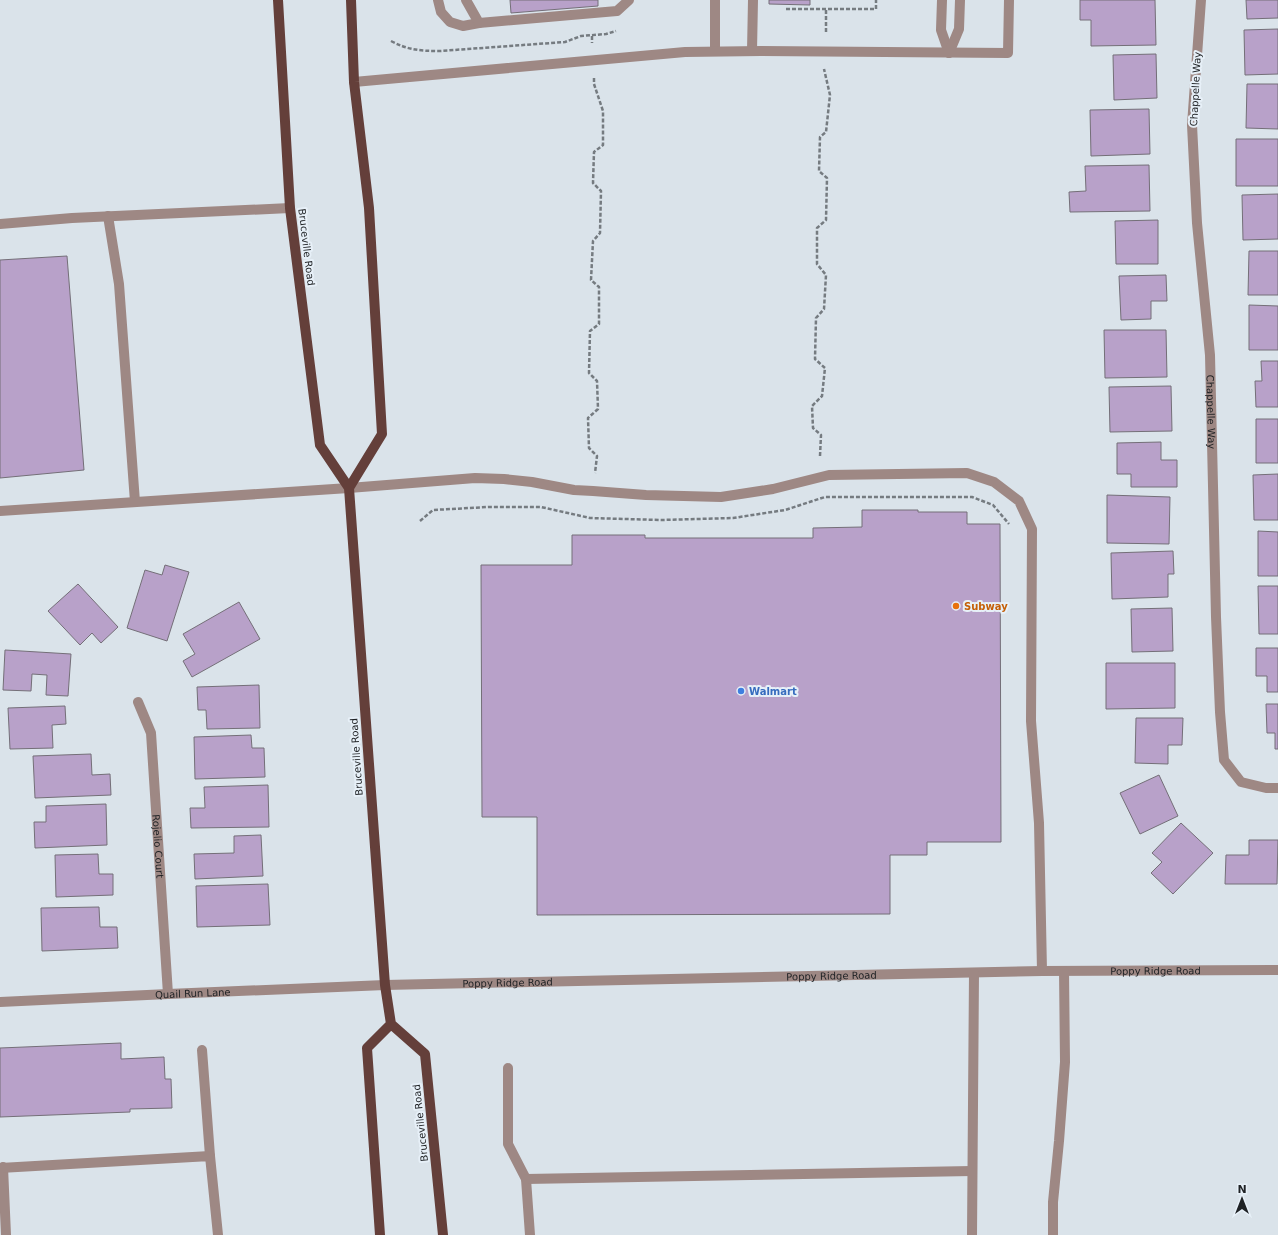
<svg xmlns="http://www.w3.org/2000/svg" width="1278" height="1235" viewBox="0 0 1278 1235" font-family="'DejaVu Sans',sans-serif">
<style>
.building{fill:#b8a1c9;stroke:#746f78}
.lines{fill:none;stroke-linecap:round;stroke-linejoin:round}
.path{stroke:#757b80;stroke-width:2.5;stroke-dasharray:4 2;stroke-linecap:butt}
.minor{stroke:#9e8884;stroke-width:10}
.major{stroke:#643f3a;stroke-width:10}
.food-dot{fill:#e8710a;stroke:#e7f0f8;stroke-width:1.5}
.shop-dot{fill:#3f7fe0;stroke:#e7f0f8;stroke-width:1.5}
.labels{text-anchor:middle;stroke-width:4;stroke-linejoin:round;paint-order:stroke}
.street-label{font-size:10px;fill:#1f2225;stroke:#e7f0f8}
.food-label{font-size:10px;font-weight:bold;fill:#c56008;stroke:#e7f0f8;text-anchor:start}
.shop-label{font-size:10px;font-weight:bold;fill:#366cbe;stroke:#e7f0f8;text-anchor:start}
</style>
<rect width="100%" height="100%" fill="#dae3ea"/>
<path class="building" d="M510,0H598V6L511,13Z
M769,0H810V5L769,4Z
M1080,0H1155L1156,45L1091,46V20H1080Z
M1246,0H1278V18L1247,19Z
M1278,29V74L1245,75L1244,30Z
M1156,54L1157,98L1114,100L1113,55Z
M1247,84H1278V129L1246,128Z
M1149,109L1150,154L1091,156L1090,110Z
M1236,139H1278V186H1236Z
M1149,165L1150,211L1070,212L1069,192L1086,191L1085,166Z
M1278,194V239L1243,240L1242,195Z
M1158,220V264H1116L1115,221Z
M1249,251H1278V295H1248Z
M67,256L84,470L0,478V260Z
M1166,275L1167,301H1151V319L1121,320L1119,276Z
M1249,305L1278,306V350H1249Z
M1104,330H1166L1167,377L1105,378Z
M1261,361H1278V407H1256L1255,381H1262Z
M1171,386L1172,431L1110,432L1109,387Z
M1256,419H1278V463H1256Z
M1161,442V460H1177V487H1131V474H1117V443Z
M1278,474V520H1254L1253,475Z
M1107,495L1170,497L1169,544L1107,543Z
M862,510H918V512H967V524H1000L1001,842H927V855H890V914L537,915V817H482L481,565H572V535H645V538H813V528L862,527Z
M1258,531L1278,532V576H1258Z
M1173,551L1174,574H1168V597L1112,599L1111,553Z
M165,565L189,572L167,641L127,628L145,570L162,575Z
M78,584L118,627L101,643L92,633L80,645L48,611Z
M1258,586H1278V634H1259Z
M239,602L260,639L192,677L183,661L195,654L183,634Z
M1172,608L1173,651L1132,652L1131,609Z
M1256,648H1278V692H1267V676H1256Z
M5,650L71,654L68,696L46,695L47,675L32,674L31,691L3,690Z
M1106,663H1175V708L1106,709Z
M259,685L260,728L207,729L206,710H198L197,687Z
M1266,704H1278V749H1275V733H1267Z
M65,706L66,724L52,725L53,748L10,749L8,708Z
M1136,718H1183L1182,745H1168V764L1135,763Z
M251,735L252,748H264L265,777L195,779L194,737Z
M91,754L92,775L110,774L111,795L35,798L33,756Z
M1159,775L1178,816L1140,834L1120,793Z
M268,785L269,827L191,828L190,808H205L204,787Z
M106,804L107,845L35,848L34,822H46V806Z
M1181,823L1213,853L1173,894L1151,873L1162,862L1152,853Z
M261,835L263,876L195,879L194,854L234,853V836Z
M1249,840H1278L1277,884H1225L1226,855H1249Z
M98,854L99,874H113V895L56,897L55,855Z
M268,884L270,925L197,927L196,886Z
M99,907L100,927H117L118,948L42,951L41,908Z
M121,1043V1059L164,1057L165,1079H171L172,1108L130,1109V1112L0,1117V1048Z"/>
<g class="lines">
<path class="path" d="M786,9H876V0
M826,32V9
M592,36V43
M391,41C408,50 420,51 440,51L565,42L581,36L606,34L616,31
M594,78V84L603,111V145L594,152L593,183L601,191L600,233L593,241L591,280L599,287V324L590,331L589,373L597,381L598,409L588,418L589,448L597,456L595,473
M820,456L821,435L813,428L812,406L822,396L825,368L815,359L816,318L824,309L826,275L817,264V228L826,220L827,178L819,171L820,137L826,132L830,95L824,69
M420,521L433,510L488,507H541L590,518L662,520L733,518L785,510L825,497H972L993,505L1009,524"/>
<g class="minor">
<path d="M438,0L441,12L450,22L463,26L479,23"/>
<path d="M466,0L479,23L617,11L629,0"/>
<path d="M715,0V51"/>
<path d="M942,0L941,30L949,53"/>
<path id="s1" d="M1201,0L1192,125L1197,223L1210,355L1216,617L1220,712L1224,760L1241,782L1266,788H1278"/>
<path d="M752,51L753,0"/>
<path d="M949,53L959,29L960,0"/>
<path d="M354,82L685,52L761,51L1008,53L1009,0"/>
<path d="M108,216L119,284L135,502"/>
<path d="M0,224L72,218L290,208"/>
<path d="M0,511L349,488L475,478L504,479L532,482L574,490L593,491L646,495L721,497L773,489L829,475L967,473L994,482L1019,501L1032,529L1031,721L1039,823L1042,971"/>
<path id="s2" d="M138,702L151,733L168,994"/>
<path id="s3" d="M0,1002L168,994L385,985L1042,971L1278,970"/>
<path d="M202,1050L210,1156"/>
<path d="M508,1068V1144L526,1179L530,1235"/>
<path d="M3,1167L6,1235"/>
<path d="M0,1168L210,1156L218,1235"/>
<path d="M526,1179L972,1171"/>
<path d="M972,1235L974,973"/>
<path d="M1053,1235V1202L1059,1141L1065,1062L1064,971"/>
</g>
<path class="major" d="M278,0L290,208L320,445L349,488L385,985L391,1024L425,1054L443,1235
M349,488L382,434L369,208L354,82L351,0
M380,1235L367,1048L391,1024"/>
</g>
<circle class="food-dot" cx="956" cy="606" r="4"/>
<circle class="shop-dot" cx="741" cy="691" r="4"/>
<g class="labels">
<g class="street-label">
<text transform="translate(1195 89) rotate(-87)" y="4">Chappelle Way</text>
<text transform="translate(307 247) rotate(83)" y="4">Bruceville Road</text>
<text dy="4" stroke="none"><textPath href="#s1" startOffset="413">Chappelle Way</textPath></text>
<text transform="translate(356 757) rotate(-94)" y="4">Bruceville Road</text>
<text dy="4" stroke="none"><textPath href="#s2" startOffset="147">Rojelio Court</textPath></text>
<text dy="4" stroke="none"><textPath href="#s3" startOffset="1156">Poppy Ridge Road</textPath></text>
<text dy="4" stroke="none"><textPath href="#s3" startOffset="832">Poppy Ridge Road</textPath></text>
<text dy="4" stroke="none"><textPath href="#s3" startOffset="508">Poppy Ridge Road</textPath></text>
<text dy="4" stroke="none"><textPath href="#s3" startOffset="193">Quail Run Lane</textPath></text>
<text transform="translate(420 1123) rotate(-96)" y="4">Bruceville Road</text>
</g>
<g class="food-label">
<text x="964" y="610">Subway</text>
</g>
<g class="shop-label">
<text x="749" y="695">Walmart</text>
</g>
</g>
<g transform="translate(1242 1199)" stroke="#e7f0f8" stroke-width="3" paint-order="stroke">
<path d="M0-3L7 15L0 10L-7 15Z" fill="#1f2225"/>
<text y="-6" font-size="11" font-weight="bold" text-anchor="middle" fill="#1f2225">N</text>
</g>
</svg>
